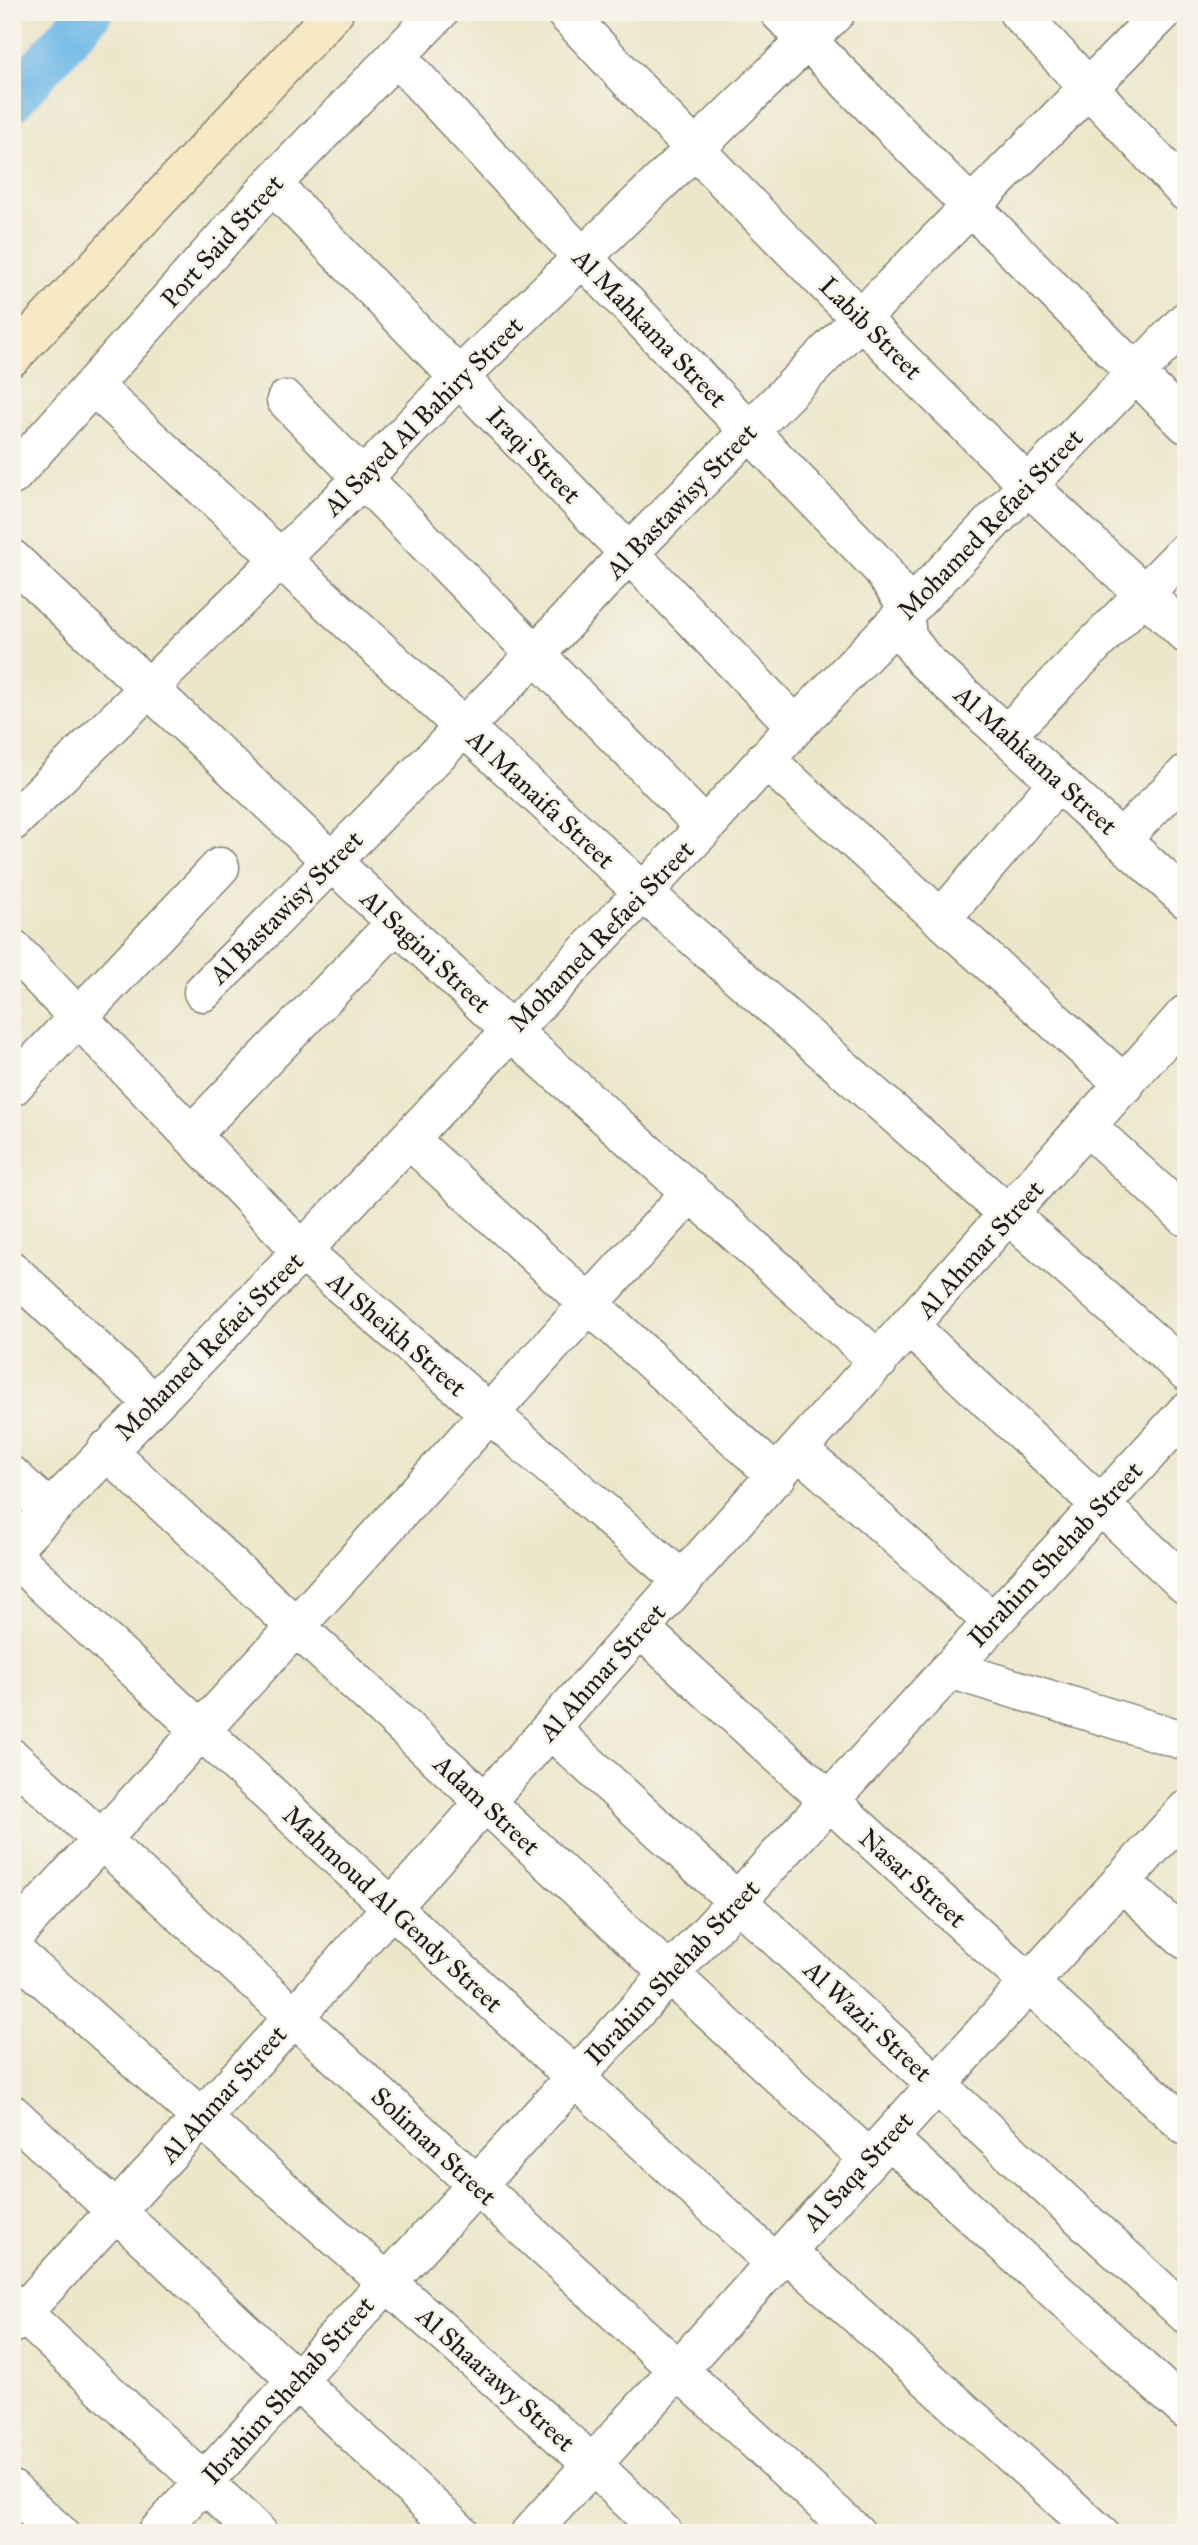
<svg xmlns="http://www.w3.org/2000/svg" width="1198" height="2545" viewBox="0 0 1198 2545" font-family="'IM FELL Great Primer',serif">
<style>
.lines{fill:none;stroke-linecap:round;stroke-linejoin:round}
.canal{stroke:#70b9e8;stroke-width:44}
.minor-casing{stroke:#848173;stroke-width:41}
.tertiary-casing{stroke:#848173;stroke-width:41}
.secondary-casing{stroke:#848173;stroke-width:41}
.minor{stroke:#fff;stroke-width:38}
.tertiary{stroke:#fff;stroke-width:38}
.secondary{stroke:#f6e9c3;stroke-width:38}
.labels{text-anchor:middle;stroke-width:5;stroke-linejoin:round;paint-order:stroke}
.street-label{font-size:26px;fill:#1c1c1c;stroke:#f7f3e8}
</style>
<rect width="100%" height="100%" fill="#f7f3e8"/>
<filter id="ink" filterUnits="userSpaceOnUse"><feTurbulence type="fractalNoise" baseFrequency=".0143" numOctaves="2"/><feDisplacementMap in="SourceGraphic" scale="14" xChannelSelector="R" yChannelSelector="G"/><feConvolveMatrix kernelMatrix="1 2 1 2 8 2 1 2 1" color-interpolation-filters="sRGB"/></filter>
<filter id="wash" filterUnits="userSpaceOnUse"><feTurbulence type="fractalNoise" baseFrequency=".00686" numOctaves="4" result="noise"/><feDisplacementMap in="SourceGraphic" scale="28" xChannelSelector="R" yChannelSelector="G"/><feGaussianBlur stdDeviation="1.57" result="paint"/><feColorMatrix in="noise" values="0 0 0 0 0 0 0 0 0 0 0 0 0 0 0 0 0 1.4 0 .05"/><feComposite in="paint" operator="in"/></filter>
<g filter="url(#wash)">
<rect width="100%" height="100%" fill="#ece6ca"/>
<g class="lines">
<path class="canal" d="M12,100L90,12"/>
</g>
</g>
<g filter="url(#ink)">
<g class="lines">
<defs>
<path id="minor" d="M565,12C714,172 868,328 1024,481C1077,533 1133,582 1186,634
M779,12L1186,424
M1018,12L1186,192
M396,56L583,258L880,567L903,600L907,637L924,660L1186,899
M272,184L796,726
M93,386L643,892L1186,1371
M286,400L705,827
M12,559L511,1031L879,1361
M1007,734L1186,551
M765,759L1125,1085
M12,822L363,478L459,377L836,12
M1122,838L1186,774
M941,919L1058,782
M12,948L302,1251L683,1581
M203,992L536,654L629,553L1163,12
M12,1087L220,867
M1088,1127L1186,1217
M191,1135L396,923
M409,1139L777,1476
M12,1271L153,1403
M910,1327L1186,1585
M106,1450L869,2159
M800,1451L993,1622
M12,1476L49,1510
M12,1549L302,1251L705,827L796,726L1186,321
M12,1555L775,2263
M641,1629L1186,2126
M949,1669L1186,1741
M550,1729L1186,2314
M12,1758L856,2533
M1121,1881L1186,1940
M12,1938L691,1192
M12,1950L592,2464L663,2533
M12,2114L460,2533
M888,2138L1186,2410
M786,2251L1099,2533
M12,2303L258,2533
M12,2324L294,2017L1186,1014
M12,2490L59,2533
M157,2533L1186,1412
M530,2533L1186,1810"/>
<path id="tertiary" d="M12,476L272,184L439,12"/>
<path id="secondary" d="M12,357L334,12"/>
</defs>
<use href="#minor" class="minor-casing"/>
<use href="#tertiary" class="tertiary-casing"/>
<use href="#secondary" class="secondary-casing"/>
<use href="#minor" class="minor"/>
<use href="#tertiary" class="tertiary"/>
<use href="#secondary" class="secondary"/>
</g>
</g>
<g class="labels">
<g class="street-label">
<text transform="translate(222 241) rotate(-48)" y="9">Port Said Street</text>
<text transform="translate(650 328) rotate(46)" y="9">Al Mahkama Street</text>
<text transform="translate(871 328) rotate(45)" y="9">Labib Street</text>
<text transform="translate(423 416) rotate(-45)" y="9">Al Sayed Al Bahiry Street</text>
<text transform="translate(534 455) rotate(46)" y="9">Iraqi Street</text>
<text transform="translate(681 501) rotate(-46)" y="9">Al Bastawisy Street</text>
<text transform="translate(990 524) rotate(-46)" y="9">Mohamed Refaei Street</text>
<text transform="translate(1036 760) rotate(42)" y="9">Al Mahkama Street</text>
<text transform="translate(541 799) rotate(43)" y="9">Al Manaifa Street</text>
<text transform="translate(286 907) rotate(-45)" y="9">Al Bastawisy Street</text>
<text transform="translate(601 936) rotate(-46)" y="9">Mohamed Refaei Street</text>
<text transform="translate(426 951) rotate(43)" y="9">Al Sagini Street</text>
<text transform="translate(980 1249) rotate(-48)" y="9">Al Ahmar Street</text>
<text transform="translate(397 1334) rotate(41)" y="9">Al Sheikh Street</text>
<text transform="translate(209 1346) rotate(-45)" y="9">Mohamed Refaei Street</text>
<text transform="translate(1055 1554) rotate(-47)" y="9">Ibrahim Shehab Street</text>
<text transform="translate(602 1672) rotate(-48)" y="9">Al Ahmar Street</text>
<text transform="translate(487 1805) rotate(43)" y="9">Adam Street</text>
<text transform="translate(913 1878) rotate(42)" y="9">Nasar Street</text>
<text transform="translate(393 1909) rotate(43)" y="9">Mahmoud Al Gendy Street</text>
<text transform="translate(672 1972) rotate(-47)" y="9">Ibrahim Shehab Street</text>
<text transform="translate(868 2021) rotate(43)" y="9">Al Wazir Street</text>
<text transform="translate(223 2094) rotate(-48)" y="9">Al Ahmar Street</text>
<text transform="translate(434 2146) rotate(43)" y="9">Soliman Street</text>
<text transform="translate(858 2171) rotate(-48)" y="9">Al Saqa Street</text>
<text transform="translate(496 2379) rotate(42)" y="9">Al Shaarawy Street</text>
<text transform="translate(288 2390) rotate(-48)" y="9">Ibrahim Shehab Street</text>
</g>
</g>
<rect width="1198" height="2545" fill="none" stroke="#f7f3e8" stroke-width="42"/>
</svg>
